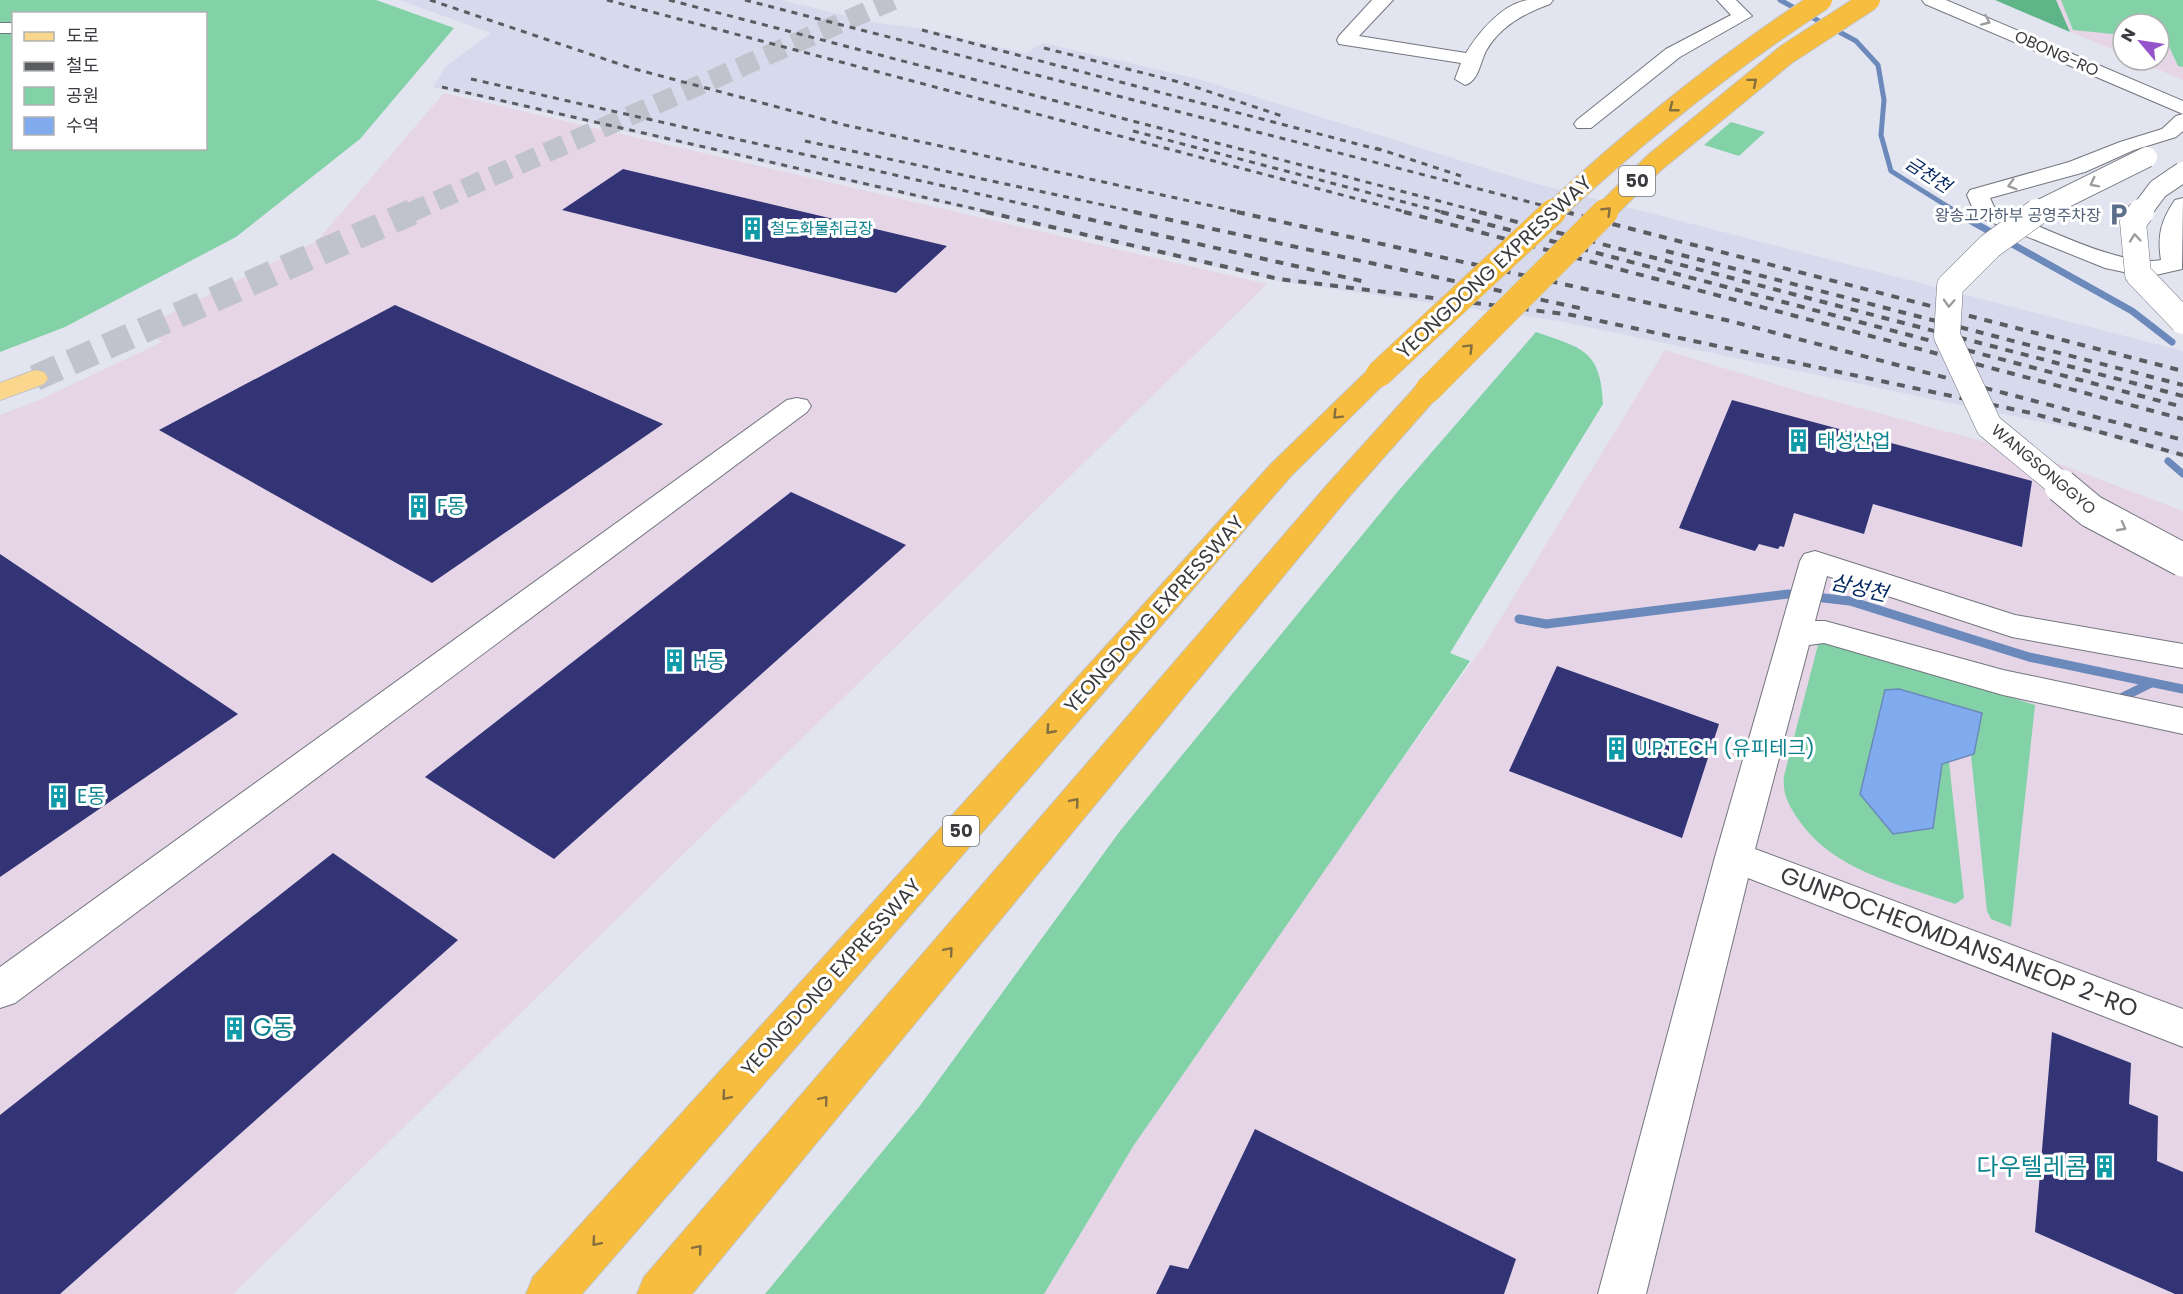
<svg xmlns="http://www.w3.org/2000/svg" width="2183" height="1294" viewBox="0 0 2183 1294" font-family="Poppins,'Noto Sans KR',sans-serif">
<style>
.built{fill:#d7daec}
.industrial{fill:#e5d5e7}
.green{fill:#83d2a7;fill-rule:evenodd}
.forest{fill:#5eb588}
.water{fill:#80abee;stroke:#6b89ba;stroke-width:1.5}
.lines{fill:none;stroke-linecap:round;stroke-linejoin:round}
.stream-far2{stroke:#6b89ba;stroke-width:5}
.stream-far1{stroke:#6b89ba;stroke-width:7}
.stream{stroke:#6b89ba;stroke-width:9}
.building{fill:#323475}
.minor-tunnel-far1{stroke:#c0c2cc;stroke-width:20;stroke-dasharray:20 10;stroke-linecap:butt}
.minor-tunnel{stroke:#c0c2cc;stroke-width:26;stroke-dasharray:26 13;stroke-linecap:butt}
.minor-casing{stroke:#73757f;stroke-width:2}
.major-casing{stroke:#c4c4c5;stroke-width:2}
.highway-casing{stroke:#c4c4c5;stroke-width:2}
.minor{fill:#fff;fill-rule:evenodd}
.major{fill:#fad78c;fill-rule:evenodd}
.highway{fill:#f6bd3f;fill-rule:evenodd}
.rail-far1{stroke:#5b5c61;stroke-width:3;stroke-dasharray:6 6;stroke-linecap:butt}
.rail{stroke:#5b5c61;stroke-width:4;stroke-dasharray:8 8;stroke-linecap:butt}
.minor-bridge-far2-casing{stroke:#73757f;stroke-width:22;stroke-linecap:butt}
.minor-bridge-far1-casing{stroke:#73757f;stroke-width:27;stroke-linecap:butt}
.minor-bridge-casing{stroke:#73757f;stroke-width:35;stroke-linecap:butt}
.highway-bridge-far1-casing{stroke:#c4c4c5;stroke-width:22;stroke-linecap:butt}
.highway-bridge-casing{stroke:#c4c4c5;stroke-width:27;stroke-linecap:butt}
.minor-bridge-far2{stroke:#fff;stroke-width:20}
.minor-bridge-far1{stroke:#fff;stroke-width:26}
.minor-bridge{stroke:#fff;stroke-width:33}
.highway-bridge-far1{stroke:#f6bd3f;stroke-width:20}
.highway-bridge{stroke:#f6bd3f;stroke-width:26}
.oneway{stroke:#9c9d9f}
.oneway2{stroke:#856f3f}
.labels{text-anchor:middle;stroke-width:6;stroke-linejoin:round;paint-order:stroke}
.far-street-label{font-size:16px;fill:#3a3b3f;stroke:#fff}
.far-service-label{font-size:16px;fill:#4e5e75;stroke:#fff;text-anchor:end}
.far-culture-label{font-size:16px;fill:#0d838f;stroke:#fff;text-anchor:start}
.far-water-label{font-size:18px;font-style:italic;fill:#00265f;stroke:#fff}
.shield{fill:#fff;stroke:#757679;stroke-width:1.5}
.shield-label{font-size:18px;font-weight:bold;fill:#3a3b3f}
.street-label{font-size:20px;fill:#3a3b3f;stroke:#fff}
.culture-label{font-size:20px;fill:#0d838f;stroke:#fff;text-anchor:start}
.water-label{font-size:21px;font-style:italic;fill:#00265f;stroke:#fff}
.near-street-label{font-size:24px;fill:#3a3b3f;stroke:#fff}
.near-culture-label{font-size:24px;fill:#0d838f;stroke:#fff;text-anchor:start}
</style>
<rect width="100%" height="100%" fill="#e2e4ef"/>
<path class="built" d="M399,0H781L877,23L919,28L1025,53L1043,43L1198,79L1530,182L2183,351V458L2099,434L1559,321L1278,281L433,87L446,66L491,33Z"/>
<path class="industrial" d="M1995,0H2183V80L2136,60H2159V24H2123V54Z
M444,93L1267,284L233,1294H0V415L37,401L162,342L141,328L317,241Z
M1665,350L1811,395L2038,456L2183,511V1294H1044L1134,1145L1337,850L1485,644Z"/>
<path class="green" d="M0,0H376L454,28L360,139L236,237L65,327L0,352ZM14,14H206V148H14Z
M2061,0H2183V67L2178,66L2166,40L2159,39V24H2123V35L2073,30Z
M1731,122L1765,132L1739,156L1704,145Z
M1536,332C1582,348 1601,350 1603,404L1450,653L1470,661L1134,1145L1044,1294H765L919,1107L1120,831L1399,490Z
M1832,640L2035,705L2011,927L1991,919L1987,911L1971,755L1974,754L1982,713L1899,689L1885,690L1860,794L1893,834L1933,828L1942,764L1949,762L1964,898L1955,904C1899,884 1833,871 1798,819C1789,806 1782,793 1784,776L1819,641Z"/>
<path class="forest" d="M1995,0H2056L2070,32Z"/>
<path class="water" d="M1899,689L1982,713L1974,754L1942,764L1933,828L1893,834L1860,794L1885,690Z"/>
<g class="lines">
<path class="stream-far2" d="M1780,0L1856,41L1878,65L1884,100L1881,135L1891,171L1958,213"/>
<path class="stream-far1" d="M1955,212L2132,311L2172,342
M2168,461L2183,474"/>
<path class="stream" d="M1519,619L1546,624L1788,594L1850,601L2029,657L2183,689
M2123,697L2151,683"/>
</g>
<path class="building" d="M623,169L947,246L896,293L562,210Z
M395,305L663,424L432,583L159,430Z
M1732,400L2032,481L2022,547L1873,504L1864,534L1794,513L1784,547L1780,546L1778,549L1759,544L1755,551L1679,528Z
M791,492L906,545L554,859L425,777Z
M0,554L238,714L0,877Z
M1557,666L1719,724L1682,838L1509,771Z
M333,853L458,940L60,1294H0V1115Z
M2052,1032L2131,1063L2129,1104L2158,1116L2157,1161L2183,1172V1294H2175L2035,1232Z
M1255,1129L1516,1259L1504,1294H1156L1170,1265L1188,1269Z"/>
<g class="lines">
<path class="minor-tunnel-far1" d="M409,213L893,0"/>
<path class="minor-tunnel" d="M35,378L412,212"/>
<defs>
<path id="minor" d="M1372,0H1393L1359,36L1466,53C1479,32 1502,4 1528,0C1536,0 1545,0 1553,0L1550,4C1525,13 1500,26 1486,51C1480,62 1479,81 1465,85L1455,79L1461,63L1339,44L1337,40L1339,36Z
M1717,0H1736L1752,16L1680,57L1591,128H1577L1574,124L1577,120L1666,49L1731,15Z
M1922,0H1946L2183,101V131L2176,137L2134,150L2085,172L1990,198L1994,207C2034,223 2121,268 2161,260C2157,236 2161,220 2175,200L2183,198L2182,269L2147,277L2105,268L1976,216L1967,195L1970,190L2069,162L2120,142L2162,129L2176,116L2183,114L1925,4Z
M0,23H14V33H0Z
M797,398L807,400L811,406L807,412L15,1003L0,1008V967L787,400Z
M1815,551L2015,615L2183,644V668L2012,637L1827,576L1815,621H1825L2003,670L2183,708V734L2003,695L1824,643L1809,645L1755,849L2183,1009V1047L1748,878L1646,1294H1598L1715,857L1800,561L1804,554Z"/>
<path id="major" d="M35,370L44,372L48,378L44,384L0,400V383Z"/>
<path id="highway" d="M1379,366L1388,368L1392,374L1388,380L1291,476L582,1294H526L533,1277L1271,464L1370,368Z
M1428,382L1438,384L1441,390L1438,396L1347,499L692,1294H637L644,1277L1327,485L1418,384Z"/>
</defs>
<use href="#minor" class="minor-casing"/>
<use href="#major" class="major-casing"/>
<use href="#highway" class="highway-casing"/>
<use href="#minor" class="minor"/>
<use href="#major" class="major"/>
<use href="#highway" class="highway"/>
<path class="rail-far1" d="M430,0L631,68L845,125L1244,213
M607,0L1410,213
M669,0L1485,213
M745,0L1572,213
M922,30L1384,151
M1044,48L1183,83L1285,117
M471,79L1063,213
M442,87L993,213
M1133,131L1446,213
M805,141L1141,213
M1376,148L1461,176"/>
<path class="rail" d="M986,212L1279,279L1572,315L2031,413L2183,455
M1057,212L1366,282
M1134,212L1584,309
M1237,212L1730,321L2183,440
M1404,212L2183,419
M1441,212L2183,407
M1479,212L2183,396
M1566,212L2183,371
M1666,251L2183,385"/>
<defs>
<path id="minor-bridge-far2" d="M2034,213L2147,157
M2140,213L2158,189L2183,172"/>
<path id="minor-bridge-far1" d="M2037,212L1990,246L1950,286L1947,336L1989,426L2063,487
M2141,212L2133,222L2138,274L2183,321"/>
<path id="minor-bridge" d="M2061,486L2091,511L2183,560"/>
<path id="highway-bridge-far1" d="M1552,213C1636,135 1725,63 1822,0
M1604,213L1654,163L1787,54L1870,0"/>
<path id="highway-bridge" d="M1379,374L1553,212
M1428,390L1605,212"/>
</defs>
<use href="#minor-bridge-far2" class="minor-bridge-far2-casing"/>
<use href="#minor-bridge-far1" class="minor-bridge-far1-casing"/>
<use href="#minor-bridge" class="minor-bridge-casing"/>
<use href="#highway-bridge-far1" class="highway-bridge-far1-casing"/>
<use href="#highway-bridge" class="highway-bridge-casing"/>
<use href="#minor-bridge-far2" class="minor-bridge-far2"/>
<use href="#minor-bridge-far1" class="minor-bridge-far1"/>
<use href="#minor-bridge" class="minor-bridge"/>
<use href="#highway-bridge-far1" class="highway-bridge-far1"/>
<use href="#highway-bridge" class="highway-bridge"/>
</g>
<defs><path id="oneway-chevron" d="M-2-3.5L2.5 0L-2 3.5" fill="none" stroke-width="1.6" stroke-linecap="round" stroke-linejoin="round" transform="scale(1.5)"/></defs>
<g class="oneway">
<use href="#oneway-chevron" transform="translate(1986 21) rotate(24)"/>
<use href="#oneway-chevron" transform="translate(2094 183) rotate(153)"/>
<use href="#oneway-chevron" transform="translate(2012 185) rotate(164)"/>
<use href="#oneway-chevron" transform="translate(2135 238) rotate(-95)"/>
<use href="#oneway-chevron" transform="translate(1949 303) rotate(93)"/>
<use href="#oneway-chevron" transform="translate(2122 527) rotate(28)"/>
</g>
<g class="oneway2">
<use href="#oneway-chevron" transform="translate(1753 82) rotate(-40)"/>
<use href="#oneway-chevron" transform="translate(1673 108) rotate(142)"/>
<use href="#oneway-chevron" transform="translate(1607 211) rotate(-45)"/>
<use href="#oneway-chevron" transform="translate(1469 348) rotate(-45)"/>
<use href="#oneway-chevron" transform="translate(1337 415) rotate(135)"/>
<use href="#oneway-chevron" transform="translate(1050 730) rotate(132)"/>
<use href="#oneway-chevron" transform="translate(1075 802) rotate(-50)"/>
<use href="#oneway-chevron" transform="translate(949 951) rotate(-50)"/>
<use href="#oneway-chevron" transform="translate(726 1096) rotate(131)"/>
<use href="#oneway-chevron" transform="translate(824 1100) rotate(-50)"/>
<use href="#oneway-chevron" transform="translate(596 1242) rotate(131)"/>
<use href="#oneway-chevron" transform="translate(698 1249) rotate(-50)"/>
</g>
<defs>
<symbol id="parking-bare" viewBox="-9 -9 18 18"><path d="M-3.5-5.5H1a3.5 3.5 0 0 1 0 7H-1V5.5H-3.5ZM-1-3.4V-.6H.8a1.4 1.4 0 0 0 0-2.8Z" fill="#5c6f8a" stroke="#fff" stroke-width="2.5" paint-order="stroke"/></symbol>
<symbol id="building-bare" viewBox="-9 -9 18 18"><path d="M-4-6H4V6H1V3H-1V6H-4ZM-2.5-4.3h1.7v1.8h-1.7ZM.8-4.3h1.7v1.8H.8ZM-2.5-1h1.7V.8h-1.7ZM.8-1h1.7V.8H.8Z" fill="#0f9aa8" stroke="#fff" stroke-width="2.5" paint-order="stroke"/></symbol>
</defs>
<g fill-rule="evenodd">
<use href="#parking-bare" x="2102" y="198" width="33" height="33"/>
<use href="#building-bare" x="736" y="212" width="33" height="33"/>
<use href="#building-bare" x="1782" y="424" width="33" height="33"/>
<use href="#building-bare" x="402" y="490" width="33" height="33"/>
<use href="#building-bare" x="658" y="644" width="33" height="33"/>
<use href="#building-bare" x="1600" y="732" width="33" height="33"/>
<use href="#building-bare" x="42" y="780" width="33" height="33"/>
<use href="#building-bare" x="218" y="1012" width="33" height="33"/>
<use href="#building-bare" x="2088" y="1150" width="33" height="33"/>
</g>
<g class="labels">
<g class="far-street-label">
<text transform="translate(2057 53) rotate(24)" y="6">OBONG-RO</text>
<text transform="translate(2044 469) rotate(40)" y="6">WANGSONGGYO</text>
</g>
<g class="far-service-label">
<text x="2101" y="221">왕송고가하부 공영주차장</text>
</g>
<g class="far-culture-label">
<text x="770" y="234">철도화물취급장</text>
</g>
<g class="far-water-label">
<text transform="translate(1928 175) rotate(33)" y="6">금천천</text>
</g>
<g class="shield">
<rect x="1619" y="166" width="36" height="30" rx="4.5"/>
<rect x="943" y="816" width="36" height="30" rx="4.5"/>
</g>
<g class="shield-label">
<text x="1637" y="187">50</text>
<text x="961" y="837">50</text>
</g>
<g class="street-label">
<text transform="translate(1494 267) rotate(-43)" y="7">YEONGDONG EXPRESSWAY</text>
<text transform="translate(1154 614) rotate(-48)" y="7">YEONGDONG EXPRESSWAY</text>
<text transform="translate(831 977) rotate(-48)" y="7">YEONGDONG EXPRESSWAY</text>
</g>
<g class="culture-label">
<text x="1817" y="448">태성산업</text>
<text x="437" y="513">F동</text>
<text x="693" y="668">H동</text>
<text x="1634" y="755">U.P.TECH (유피테크)</text>
<text x="77" y="803">E동</text>
</g>
<g class="water-label">
<text transform="translate(1859 588) rotate(13)" y="7">삼성천</text>
</g>
<g class="near-street-label">
<text transform="translate(1959 942) rotate(21)" y="8">GUNPOCHEOMDANSANEOP 2-RO</text>
</g>
<g class="near-culture-label">
<text x="253" y="1036">G동</text>
<text x="2087" y="1175" text-anchor="end">다우텔레콤</text>
</g>
</g>
<rect x="12" y="12" width="195" height="138" fill="#ffffff" stroke="#b0b1b2" stroke-width="1.5"/>
<rect x="24" y="32" width="30" height="9" fill="#fad78c" stroke="#b0b1b2" stroke-width="1.5"/>
<text x="66" y="42" font-size="18" fill="#3a3b3f">도로</text>
<rect x="24" y="62" width="30" height="9" fill="#5b5c61" stroke="#b0b1b2" stroke-width="1.5"/>
<text x="66" y="72" font-size="18" fill="#3a3b3f">철도</text>
<rect x="24" y="87" width="30" height="18" fill="#83d2a7" stroke="#b0b1b2" stroke-width="1.5"/>
<text x="66" y="102" font-size="18" fill="#3a3b3f">공원</text>
<rect x="24" y="117" width="30" height="18" fill="#80abee" stroke="#b0b1b2" stroke-width="1.5"/>
<text x="66" y="132" font-size="18" fill="#3a3b3f">수역</text>
<g transform="translate(2141 42) rotate(299)"><circle r="28" fill="#ffffff" stroke="#b0b1b2" stroke-width="1.5"/>
<path d="M0-4.5L10 22L0 15L-10 22Z" fill="#9554ca"/>
<text y="-9" font-size="16" font-weight="bold" text-anchor="middle" fill="#3a3b3f">N</text>
</g>
</svg>
